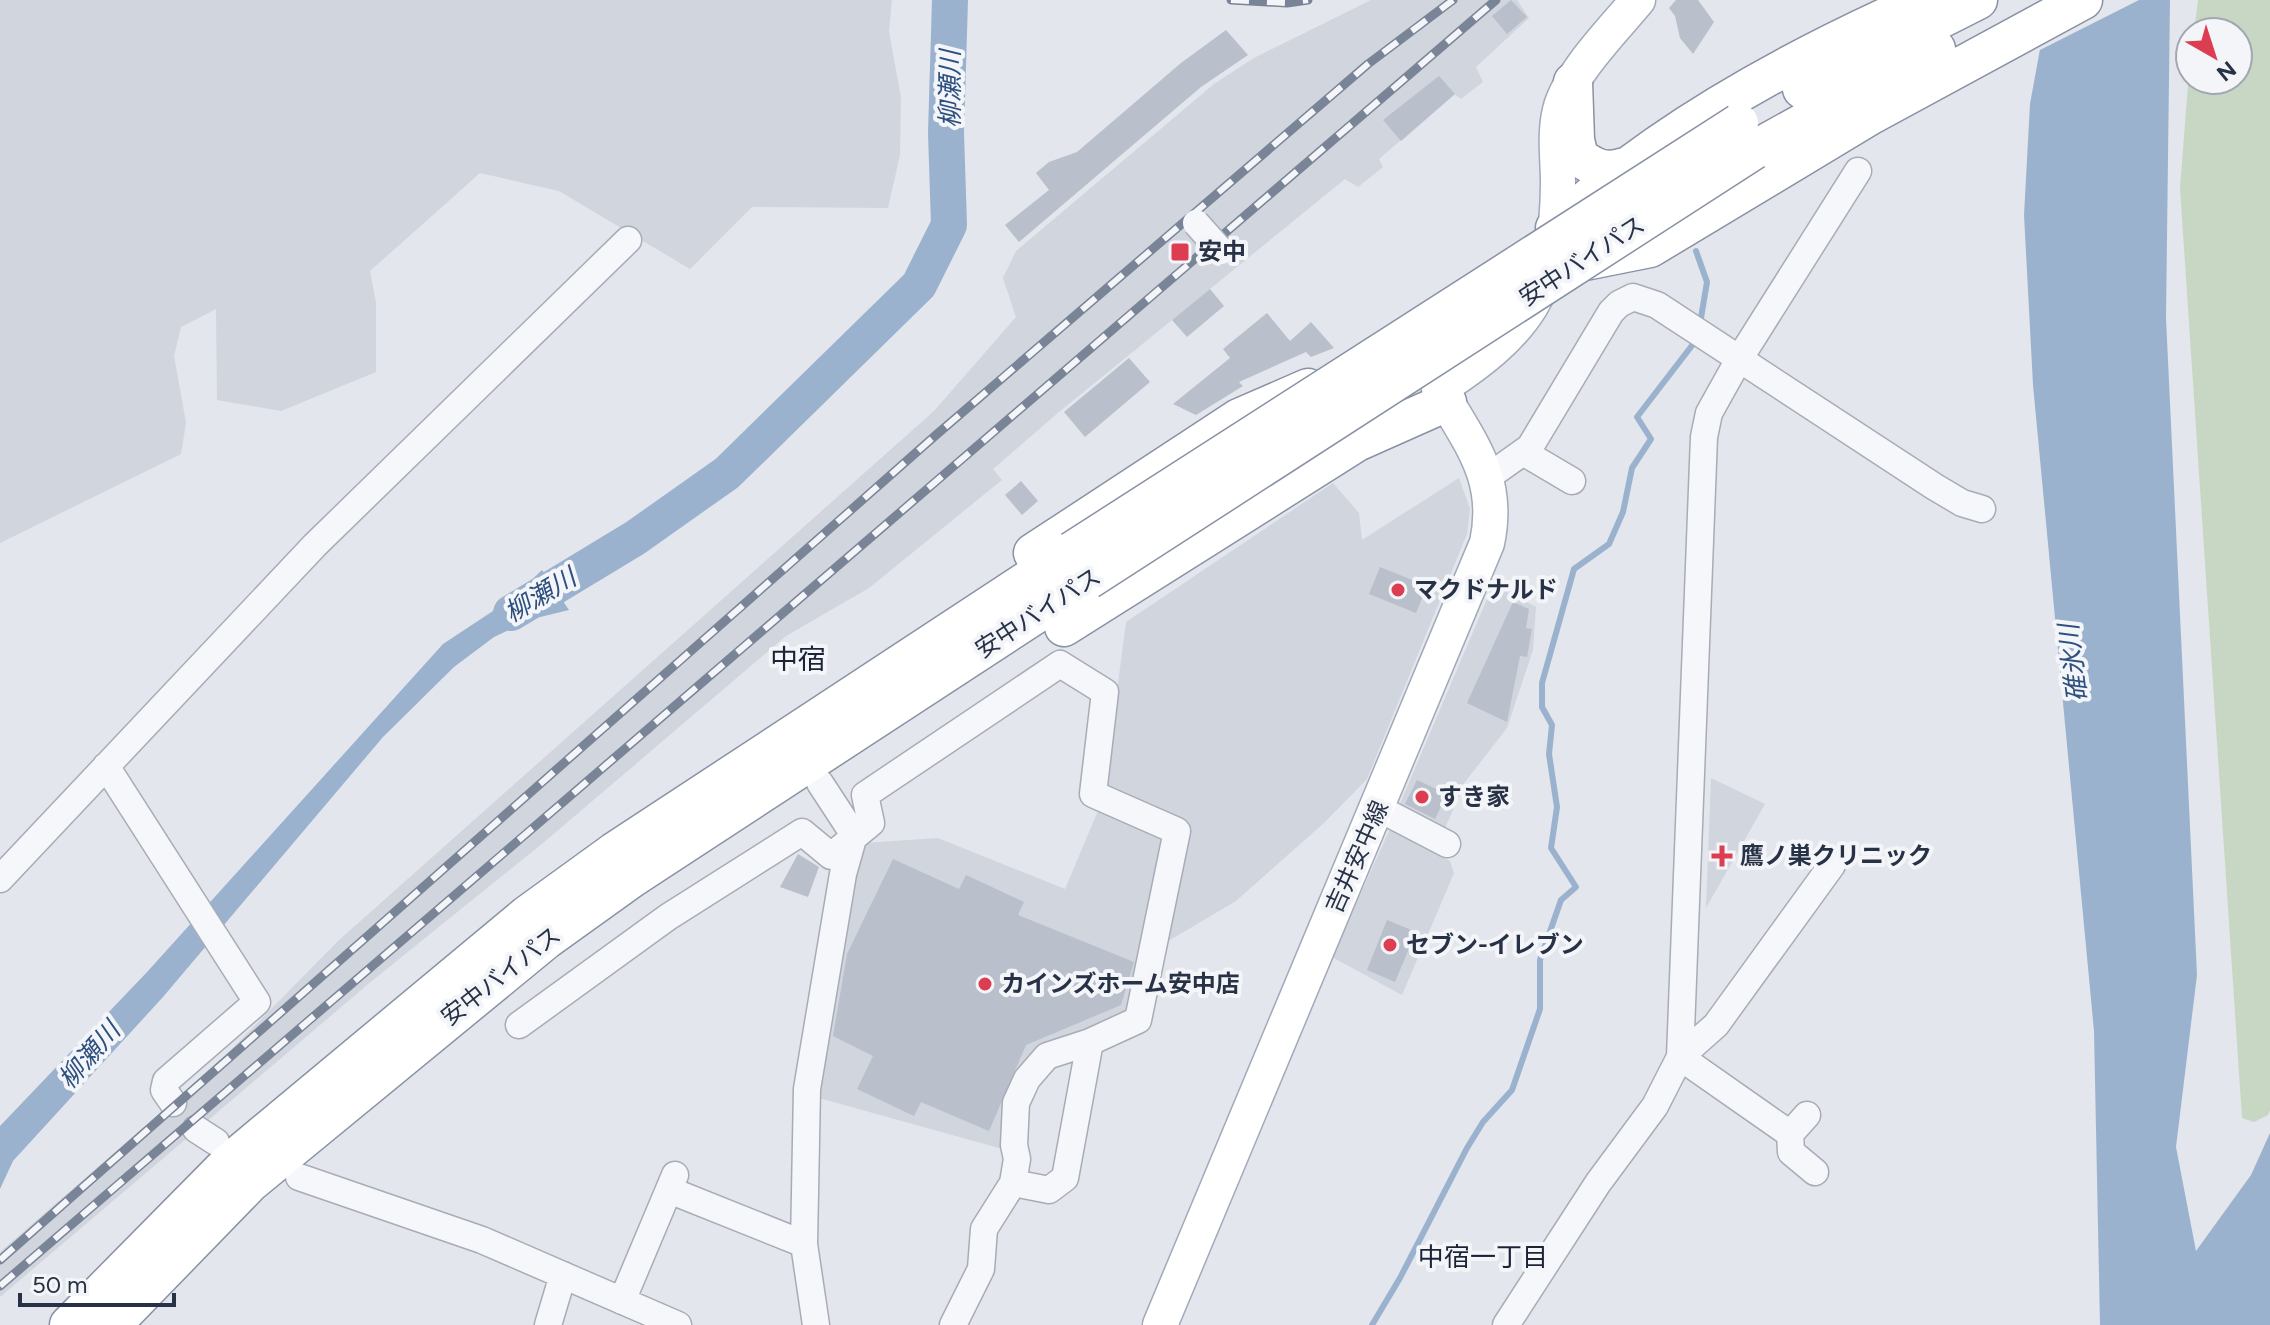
<svg xmlns="http://www.w3.org/2000/svg" width="2270" height="1325" viewBox="0 0 2270 1325" font-family="Figtree,'Noto Sans JP',sans-serif">
<style>
.built{fill:#d0d5de}
.green{fill:#c7d7c3}
.water{fill:#9bb2cf}
.pier{fill:#e3e6ec}
.lines{fill:none;stroke-linecap:round;stroke-linejoin:round}
.stream{stroke:#9bb2cf;stroke-width:6}
.river{stroke:#9bb2cf;stroke-width:36}
.building{fill:#b9bfcb}
.minor-casing{stroke:#a7acb7;stroke-width:29}
.major-casing{stroke:#a1aab9;stroke-width:37}
.highway-casing{stroke:#8892a4;stroke-width:41}
.minor{stroke:#f6f7fa;stroke-width:26}
.major{stroke:#fff;stroke-width:34}
.highway{stroke:#fff;stroke-width:38}
.rail-casing{stroke:#7a8497;stroke-width:9}
.rail{stroke:#f3f5f9;stroke-width:6;stroke-dasharray:18;stroke-linecap:butt}
.minor-bridge-casing{stroke:#a7acb7;stroke-width:29;stroke-linecap:butt}
.highway-bridge-casing{stroke:#8892a4;stroke-width:41;stroke-linecap:butt}
.minor-bridge{stroke:#f6f7fa;stroke-width:26}
.highway-bridge{stroke:#fff;stroke-width:38}
.poi-dot{fill:#dc3d50;stroke:#f3f5f9;stroke-width:3}
.labels{text-anchor:middle;stroke-width:8;stroke-linejoin:round;paint-order:stroke}
.poi-label{font-size:24px;font-weight:bold;fill:#283246;stroke:#f3f5f9;text-anchor:start}
.street-label{font-size:24px;fill:#283246;stroke:#f3f5f9}
.water-label{font-size:26px;font-style:italic;fill:#2e507f;stroke:#f3f5f9}
.neighbourhood-label{font-size:26px;fill:#1b2337;stroke:#f3f5f9}
.quarter-label{font-size:28px;fill:#1b2337;stroke:#f3f5f9}
</style>
<rect width="100%" height="100%" fill="#e3e6ec"/>
<path class="built" d="M0,0H892L889,32L901,97L900,155L888,208L752,207L690,269L559,191L480,173L370,271L376,303V372L281,411L217,400L216,309L181,327L174,356L186,423L181,454L0,543Z
M1371,0H1517L1529,18L1476,67L1483,82L1461,99L1454,94L1379,159L1383,167L1358,187L1345,179L1059,412L993,469L1002,480L869,588L786,636L543,843L373,980L0,1297V1252L221,1060L338,941L934,411L1016,317L1003,278L1016,251L1214,84L1254,58Z
M1459,478L1470,509L1467,534L1367,779L1325,822L1236,901L1165,943L1131,1013L1044,1048L1006,1150L819,1098L852,871L864,843L938,838L1065,889L1103,799L1126,622L1333,483L1359,513L1362,540Z
M1493,585L1536,607L1533,650L1507,728L1465,782L1443,833L1396,813Z
M1711,778L1765,804L1706,908Z
M1390,829L1450,861L1454,873L1402,995L1332,957Z"/>
<path class="green" d="M2198,0H2270V1110L2268,1115L2254,1122L2242,1118L2180,188L2190,60V80H2238V32H2194Z"/>
<path class="water" d="M2049,0H2170L2166,318L2197,975L2176,1147L2196,1251L2251,1175L2270,1133V1325H2100L2094,1031L2033,385L2024,215L2030,104Z
M542,570L569,610L532,619L494,637L454,667L383,737L163,997L13,1161L0,1189V1126L148,971L443,644L514,597Z"/>
<path class="pier" d="M2045,0H2139L2036,52Z"/>
<g class="lines">
<path class="stream" d="M1696,251L1707,282L1700,324
M1372,1325L1400,1278L1467,1148L1483,1122L1512,1090L1540,1009V960L1561,900L1576,887L1551,848L1557,807L1549,754L1552,725L1542,707V683L1574,569L1609,544L1623,512L1632,468L1651,439L1637,417L1697,339"/>
<path class="river" d="M511,613L635,538L727,473L919,285L949,225L946,133L950,0"/>
</g>
<path class="building" d="M1511,0L1527,17L1507,34L1492,16Z
M1676,0H1698L1714,22L1693,54L1680,38L1675,16L1669,8Z
M1226,30L1248,55L1201,87L1019,242L1005,225L1049,190L1036,173L1049,162L1077,152L1181,63Z
M1439,76L1455,94L1401,141L1383,120Z
M1210,289L1224,306L1187,337L1172,320Z
M1267,313L1290,341L1311,322L1334,348L1311,357L1306,352L1239,382L1243,386L1196,415L1173,404L1230,358L1223,349Z
M1129,358L1150,382L1085,437L1064,412Z
M1021,481L1038,501L1022,515L1005,495Z
M1380,567L1427,586L1416,613L1369,594Z
M1513,602L1529,609L1526,628L1532,629L1527,657L1520,656L1507,722L1467,703Z
M1417,780L1447,794L1435,819L1405,804Z
M798,854L819,867L808,897L780,887Z
M893,859L959,889L966,875L1024,902L1018,915L1134,962L1121,1005L1026,1045L989,1131L921,1102L914,1116L857,1089L873,1056L833,1036L847,954Z
M1387,920L1416,932L1395,982L1367,970Z"/>
<g class="lines">
<defs>
<path id="minor" d="M1523,452L1572,481
M1488,477L1530,447L1611,312L1619,304L1633,297L1657,305L1935,487L1962,503L1982,509
M106,766L257,1002L166,1081L164,1090L173,1103
M1378,808L1447,844
M0,879L315,545L628,240
M519,1025L668,917L802,832L831,856L871,823L865,795L1060,664L1105,692L1093,794L1177,831L1138,1020L1090,1042L1047,1056L1027,1079L1016,1103L1014,1145L1017,1159L1013,1183L984,1229L981,1269L953,1325
M1680,1057L1716,1025L1832,865
M1680,1057L1790,1134L1807,1115
M196,1129L216,1142
M1790,1134L1791,1152L1815,1172
M299,1177L482,1240L678,1325
M1013,1183L1049,1190L1065,1178L1090,1042
M669,1190L804,1244
M622,1301L675,1175
M548,1325L563,1275
M816,1325L804,1244L807,1089L843,874L854,835L820,783
M1506,1325L1598,1183L1655,1106L1680,1057L1704,437L1709,413L1738,361L1858,171"/>
<path id="major" d="M1160,1325L1487,543C1501,478 1470,443 1439,389C1527,332 1557,292 1558,184C1558,159 1554,134 1560,110C1569,74 1614,29 1638,0"/>
<path id="highway" d="M1573,82L1575,140L1579,157C1596,169 1605,173 1625,167
M1802,89L1978,0
M1754,150L1936,49
M1555,228C1656,131 1797,56 1924,0
M1580,262L1650,248L1871,115L2083,0
M1033,553L1239,418L1308,388
M1064,627L1357,442L1447,402
M69,1325L229,1163L527,915L614,852L1072,551
M112,1325L250,1183L547,939L632,878L1088,580"/>
</defs>
<use href="#minor" class="minor-casing"/>
<use href="#major" class="major-casing"/>
<use href="#highway" class="highway-casing"/>
<use href="#minor" class="minor"/>
<use href="#major" class="major"/>
<use href="#highway" class="highway"/>
<defs>
<path id="rail" d="M1231,0L1287,3L1308,0
M0,1260L936,435L1368,64L1453,0
M0,1286L1496,0"/>
</defs>
<use href="#rail" class="rail-casing"/>
<use href="#rail" class="rail"/>
<defs>
<path id="minor-bridge" d="M1196,223L1221,251"/>
<path id="highway-bridge" d="M1072,551L1739,123
M1088,580L1754,150"/>
</defs>
<use href="#minor-bridge" class="minor-bridge-casing"/>
<use href="#highway-bridge" class="highway-bridge-casing"/>
<use href="#minor-bridge" class="minor-bridge"/>
<use href="#highway-bridge" class="highway-bridge"/>
</g>
<g class="poi-dot">
<rect x="1170" y="242" width="20" height="20" rx="4"/>
<circle cx="1398" cy="590" r="8"/>
<circle cx="1422" cy="797" r="8"/>
<path d="M1718 844h8v8h8v8h-8v8h-8v-8h-8v-8h8z"/>
<circle cx="1390" cy="945" r="8"/>
<circle cx="985" cy="984" r="8"/>
</g>
<g class="labels">
<g class="poi-label">
<text x="1198" y="260">安中</text>
<text x="1414" y="598">マクドナルド</text>
<text x="1438" y="805">すき家</text>
<text x="1740" y="864">鷹ノ巣クリニック</text>
<text x="1406" y="953">セブン-イレブン</text>
<text x="1001" y="992">カインズホーム安中店</text>
</g>
<g class="street-label">
<text transform="translate(1582 261) rotate(-33)" y="8">安中バイパス</text>
<text transform="translate(1038 613) rotate(-33)" y="8">安中バイパス</text>
<text transform="translate(1357 857) rotate(-66)" y="8">吉井安中線</text>
<text transform="translate(501 976) rotate(-38)" y="8">安中バイパス</text>
</g>
<g class="water-label">
<text transform="translate(950 89) rotate(-90)" y="9">柳瀬川</text>
<text transform="translate(540 595) rotate(-31)" y="9">柳瀬川</text>
<text transform="translate(2073 663) rotate(-97)" y="9">碓氷川</text>
<text transform="translate(89 1055) rotate(-49)" y="9">柳瀬川</text>
</g>
<g class="neighbourhood-label">
<text x="1483" y="1266">中宿一丁目</text>
</g>
<g class="quarter-label">
<text x="798" y="669">中宿</text>
</g>
</g>
<g transform="translate(2214 56) rotate(141)"><circle r="38" fill="#f3f5f9" stroke="#a2a7b1" stroke-width="2"/>
<path d="M0-6L14 30L0 20L-14 30Z" fill="#dc3d50"/>
<text y="-12" font-size="22" font-weight="bold" text-anchor="middle" fill="#283246">N</text>
</g>
<path d="M20 1293v12h154v-12" fill="none" stroke="#283246" stroke-width="4"/>
<text x="32" y="1293" font-size="24" fill="#283246" stroke="#f3f5f9" stroke-width="6" paint-order="stroke">50 m</text>
</svg>
